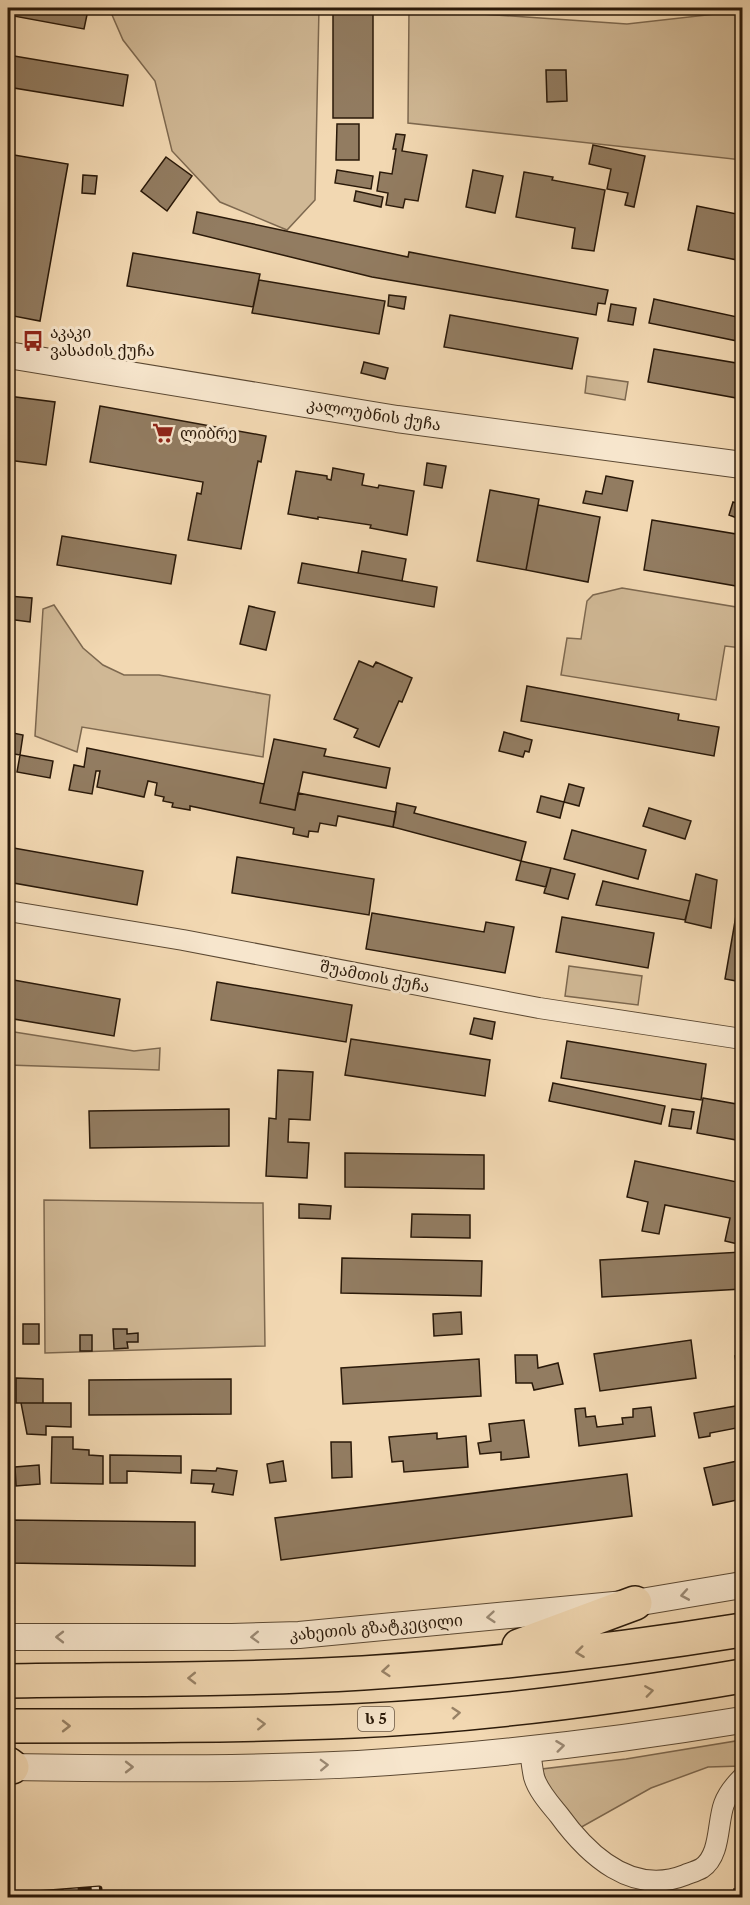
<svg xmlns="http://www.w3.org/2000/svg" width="750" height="1905" viewBox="0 0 750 1905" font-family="'Libre Caslon Text','Noto Serif Georgian',serif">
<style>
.green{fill:#d0b895;stroke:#7d684f;stroke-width:1.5}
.building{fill:#927c61;stroke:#2a1909;stroke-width:1.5}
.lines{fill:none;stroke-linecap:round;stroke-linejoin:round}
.minor-casing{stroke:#5c4933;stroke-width:22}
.tertiary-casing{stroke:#5c4933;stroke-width:28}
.trunk-casing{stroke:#2a1909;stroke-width:36}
.minor{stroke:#f7e6cd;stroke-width:20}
.tertiary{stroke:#f7e6cd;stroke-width:26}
.trunk{stroke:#f2d8b2;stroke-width:33}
.rail-casing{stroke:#2a1909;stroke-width:7}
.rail{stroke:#f7e6cd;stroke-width:4.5;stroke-dasharray:14;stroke-linecap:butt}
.oneway{stroke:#9b8a75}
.oneway2{stroke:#988266}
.labels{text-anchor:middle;stroke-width:6;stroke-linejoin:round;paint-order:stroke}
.shield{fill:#f7e6cd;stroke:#685644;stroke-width:1.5}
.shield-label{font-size:15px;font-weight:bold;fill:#2a1909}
.poi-label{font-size:16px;fill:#2a1909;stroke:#f7e6cd;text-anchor:start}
.street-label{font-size:16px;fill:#2a1909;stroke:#f7e6cd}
</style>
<rect width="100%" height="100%" fill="#f2d8b2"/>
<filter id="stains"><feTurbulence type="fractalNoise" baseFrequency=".00333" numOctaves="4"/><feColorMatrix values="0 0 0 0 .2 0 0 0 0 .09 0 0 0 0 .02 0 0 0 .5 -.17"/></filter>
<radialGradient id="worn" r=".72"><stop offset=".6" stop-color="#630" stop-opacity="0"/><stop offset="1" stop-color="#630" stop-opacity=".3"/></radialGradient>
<path class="green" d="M109,8H319L315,200L287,230L220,202L172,151L155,81L123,40Z
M409,9L627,24L742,11V160L408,123Z
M587,376L628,382L625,400L585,393Z
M622,588L742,608V648L725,646L716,700L561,675L567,638L581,639L587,601L593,595Z
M54,605L83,648L103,665L124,675H159L270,695L263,757L82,727L77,752L35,736L43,609Z
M569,966L642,976L638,1005L565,996Z
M8,1031L134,1051L160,1048L159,1070L8,1065Z
M44,1200L263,1203L265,1346L45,1353Z
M8,1443H11L10,1510H8Z
M742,1740V1766L708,1767L651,1788L578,1829L547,1784L542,1769L626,1759Z"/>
<path class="building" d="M8,8H76L88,10L84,29L8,15Z
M333,8H373V118H333Z
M8,55L128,75L123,106L8,87Z
M546,70H566L567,101L547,102Z
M337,124H359V160H336Z
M396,134L405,135L402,151L427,155L418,201L405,199L403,208L386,205L388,193L377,191L380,172L392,174L396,149H393Z
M593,145L645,156L634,207L625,205L628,193L607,189L611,169L589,164Z
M8,154L68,164L40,321L8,315Z
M166,157L192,176L167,211L141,191Z
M337,170L373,176L371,189L335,183Z
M473,170L503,176L495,213L466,207Z
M524,172L553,177L552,180L605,190L594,251L572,248L575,228L516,217Z
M83,175L97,176L95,194L82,193Z
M356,191L383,197L381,207L354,201Z
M697,206L742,215V261L688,250Z
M197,212L408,257L409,252L608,290L605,304L598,303L596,315L372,277L193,233Z
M133,253L260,274L253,307L127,286Z
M259,280L385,301L379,334L252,313Z
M389,295L406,297L404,309L388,306Z
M654,299L742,318V342L649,323Z
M611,304L636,308L633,325L608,321Z
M450,315L578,338L572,369L444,347Z
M654,349L742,364V399L648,382Z
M364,362L388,368L385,379L361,373Z
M8,396L55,402L46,465L8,460Z
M100,406L266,436L261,462L258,461L241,549L188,540L197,493L201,494L203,482L90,462Z
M427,463L446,466L442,488L424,485Z
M333,468L364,474L362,485L378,488L379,485L414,491L407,535L370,528L371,525L318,517V519L288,514L296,471L327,476V479L331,480Z
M606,476L633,481L627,511L583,503L586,491L602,494Z
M490,490L539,499L526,570L477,561Z
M733,502L742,505V520L729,515Z
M538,505L600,517L588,582L526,570Z
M652,520L742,535V587L644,570Z
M62,536L176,555L171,584L57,565Z
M362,551L406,559L402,581L358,573Z
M302,563L437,587L434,607L298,583Z
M8,596L32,598L30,622L8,619Z
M249,606L275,612L266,650L240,644Z
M359,661L373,667L376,662L412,678L402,702L399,701L379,747L354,737L358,729L334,719Z
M527,686L679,714L678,720L719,727L714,756L521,721Z
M8,732L23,735L20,755L8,753Z
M504,732L532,740L529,752L525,751L523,757L499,751Z
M274,739L326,749L324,756L390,768L386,788L303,772L295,810L260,803Z
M87,748L264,784L260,803L295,810L298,793L396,812L393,827L338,816L336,826L320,823L318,832L309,831L308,837L293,834L294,828L190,806V810L172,807L173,803L163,801L164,797L155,795L157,783L148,781L144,797L97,787L100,771H96L92,794L69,790L74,765L84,767Z
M20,755L53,761L50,778L17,772Z
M569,784L584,788L579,806L564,802Z
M541,796L564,802L560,818L537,812Z
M397,803L416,807L414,813L526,842L521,861L393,827Z
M649,808L691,821L685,839L643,826Z
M572,830L646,850L638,879L564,859Z
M8,847L143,871L137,905L8,882Z
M237,857L374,879L369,915L232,893Z
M521,861L551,868L546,887L516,880Z
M551,868L575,874L568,899L544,893Z
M696,874L717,880L711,928L685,922Z
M603,881L690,901L685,920L596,905Z
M742,881V982L725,979Z
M372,913L484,932L486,922L514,927L505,973L366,949Z
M562,917L654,933L648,968L556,952Z
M8,979L120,999L114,1036L8,1018Z
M217,982L352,1005L346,1042L211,1020Z
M474,1018L495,1022L492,1039L470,1034Z
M351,1039L490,1060L485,1096L345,1075Z
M567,1041L706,1064L701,1100L561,1078Z
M278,1070L313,1072L310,1120L289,1119L288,1142L309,1143L307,1178L266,1176L269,1118L276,1119Z
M553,1083L665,1106L661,1124L549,1101Z
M703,1098L742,1105V1141L697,1133Z
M229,1109V1146L90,1148L89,1111Z
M672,1109L694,1112L691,1129L669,1126Z
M345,1153L484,1155V1189L345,1187Z
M635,1161L742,1183V1245L725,1241L730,1218L665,1205L659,1234L642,1231L648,1202L627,1197Z
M299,1204L331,1206L330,1219L299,1218Z
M412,1214L470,1215V1238L411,1237Z
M742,1252V1289L602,1297L600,1260Z
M342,1258L482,1261L481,1296L341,1293Z
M461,1312L462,1334L434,1336L433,1314Z
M23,1324H39V1344H23Z
M113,1329H127V1334L138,1333V1342H127L128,1348L114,1349Z
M80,1335H92V1351H80Z
M691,1340L696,1378L600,1391L594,1354Z
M515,1355H537L538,1368L558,1363L563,1384L534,1390L532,1383H516Z
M742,1355V1375H738L735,1356Z
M479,1359L481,1396L343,1404L341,1368Z
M16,1378L43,1379V1403H16Z
M231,1379V1414L89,1415V1380Z
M21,1403H71V1427L46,1426V1435L27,1434Z
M742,1405V1427L710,1433V1436L699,1438L694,1413Z
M651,1407L655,1436L579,1446L575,1409L585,1408L586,1417L595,1416L597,1427L623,1424L622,1418L633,1417V1409Z
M524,1420L529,1457L501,1460V1452L480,1454L478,1443L491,1441L489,1424Z
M437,1433V1439L466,1436L468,1467L404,1472L403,1461L392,1462L389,1437Z
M52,1437H73V1449L89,1450V1455L103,1456V1484L51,1483Z
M331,1442H351L352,1477L332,1478Z
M110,1455L181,1456V1473L127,1471V1483H110Z
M742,1460V1499L713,1505L704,1468Z
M283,1461L286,1481L270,1483L267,1464Z
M39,1465L40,1484L16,1486L15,1467Z
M217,1468L237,1471L233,1495L212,1492L214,1484L191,1483L192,1470L216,1471Z
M627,1474L632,1516L281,1560L275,1518Z
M8,1520L195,1522V1566L8,1563Z
M734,1889H742V1898H734Z"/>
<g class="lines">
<defs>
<path id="minor" d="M8,911L183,940L539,1008L742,1039
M530,1749C531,1758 532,1768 534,1777C538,1791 550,1804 559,1815C588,1855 632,1896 685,1875C690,1873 697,1871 702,1868C721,1855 717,1823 724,1804C728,1793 734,1786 742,1778"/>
<path id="tertiary" d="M8,355L397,419L742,465
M8,1637H232L299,1635L635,1603L742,1585
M8,1767C124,1769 242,1770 358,1764C487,1756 615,1741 742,1720"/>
<path id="trunk" d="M519,1646L635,1603
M8,1681C126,1679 244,1680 363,1673C490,1665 617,1650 742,1630
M8,1726C123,1726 238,1726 354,1721C484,1715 614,1698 742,1676
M8,1764L12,1767"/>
</defs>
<use href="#minor" class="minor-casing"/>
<use href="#tertiary" class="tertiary-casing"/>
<use href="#trunk" class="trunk-casing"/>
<use href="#minor" class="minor"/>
<use href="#tertiary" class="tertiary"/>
<use href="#trunk" class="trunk"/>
<defs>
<path id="rail" d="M8,1896L99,1889"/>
</defs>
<use href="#rail" class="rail-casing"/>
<use href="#rail" class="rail"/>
</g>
<defs><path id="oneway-chevron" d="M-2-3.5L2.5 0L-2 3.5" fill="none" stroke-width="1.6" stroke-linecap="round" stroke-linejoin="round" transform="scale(1.5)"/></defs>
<g class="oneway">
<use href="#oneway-chevron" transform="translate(685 1595) rotate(170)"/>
<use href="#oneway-chevron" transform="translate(491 1617) rotate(175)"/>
<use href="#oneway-chevron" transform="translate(60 1637) rotate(-180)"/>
<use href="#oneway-chevron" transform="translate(255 1637) rotate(178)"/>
<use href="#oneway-chevron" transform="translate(560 1746) rotate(-7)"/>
<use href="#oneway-chevron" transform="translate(324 1765) rotate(-2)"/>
<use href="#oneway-chevron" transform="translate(129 1767)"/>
</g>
<g class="oneway2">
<use href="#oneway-chevron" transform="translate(580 1652) rotate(173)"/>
<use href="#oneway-chevron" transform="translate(386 1671) rotate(175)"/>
<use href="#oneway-chevron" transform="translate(192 1678) rotate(179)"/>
<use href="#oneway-chevron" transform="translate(649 1691) rotate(-8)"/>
<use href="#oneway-chevron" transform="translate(456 1713) rotate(-5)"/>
<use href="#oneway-chevron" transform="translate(261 1724) rotate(-2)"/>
<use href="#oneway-chevron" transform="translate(66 1726)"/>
</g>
<defs>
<symbol id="bus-bare" viewBox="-9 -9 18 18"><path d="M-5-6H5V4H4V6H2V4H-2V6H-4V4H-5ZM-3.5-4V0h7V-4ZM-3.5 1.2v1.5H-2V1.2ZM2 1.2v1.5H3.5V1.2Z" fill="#8f2418" stroke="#f7e6cd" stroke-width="2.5" paint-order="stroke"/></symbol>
<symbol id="supermarket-bare" viewBox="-9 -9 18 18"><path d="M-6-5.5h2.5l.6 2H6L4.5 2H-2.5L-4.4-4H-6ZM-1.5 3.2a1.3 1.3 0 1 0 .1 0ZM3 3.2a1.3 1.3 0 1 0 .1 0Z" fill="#8f2418" stroke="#f7e6cd" stroke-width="2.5" paint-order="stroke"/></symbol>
</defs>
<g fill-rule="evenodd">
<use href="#bus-bare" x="18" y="326" width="30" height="30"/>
<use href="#supermarket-bare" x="148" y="418" width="30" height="30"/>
</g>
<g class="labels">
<rect class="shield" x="358" y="1707" width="36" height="24" rx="4.5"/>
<g class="shield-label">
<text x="376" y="1724">ს 5</text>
</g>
<g class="poi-label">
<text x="50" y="338">აკაკი<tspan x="50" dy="18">ვასაძის ქუჩა</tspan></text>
<text x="180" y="439">ლიბრე</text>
</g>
<g class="street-label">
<text transform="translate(374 414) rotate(9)" y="6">კალოუბნის ქუჩა</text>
<text transform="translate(375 976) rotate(11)" y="6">შუამთის ქუჩა</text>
<text transform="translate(376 1627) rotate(-5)" y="6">კახეთის გზატკეცილი</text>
</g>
</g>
<rect width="750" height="1905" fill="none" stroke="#f2d8b2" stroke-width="30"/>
<rect x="9" y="9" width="732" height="1887" fill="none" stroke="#2a1909" stroke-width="3"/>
<rect x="15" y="15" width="720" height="1875" fill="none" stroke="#2a1909" stroke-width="1.5"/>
<rect width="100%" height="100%" filter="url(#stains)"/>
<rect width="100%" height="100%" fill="url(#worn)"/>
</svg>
